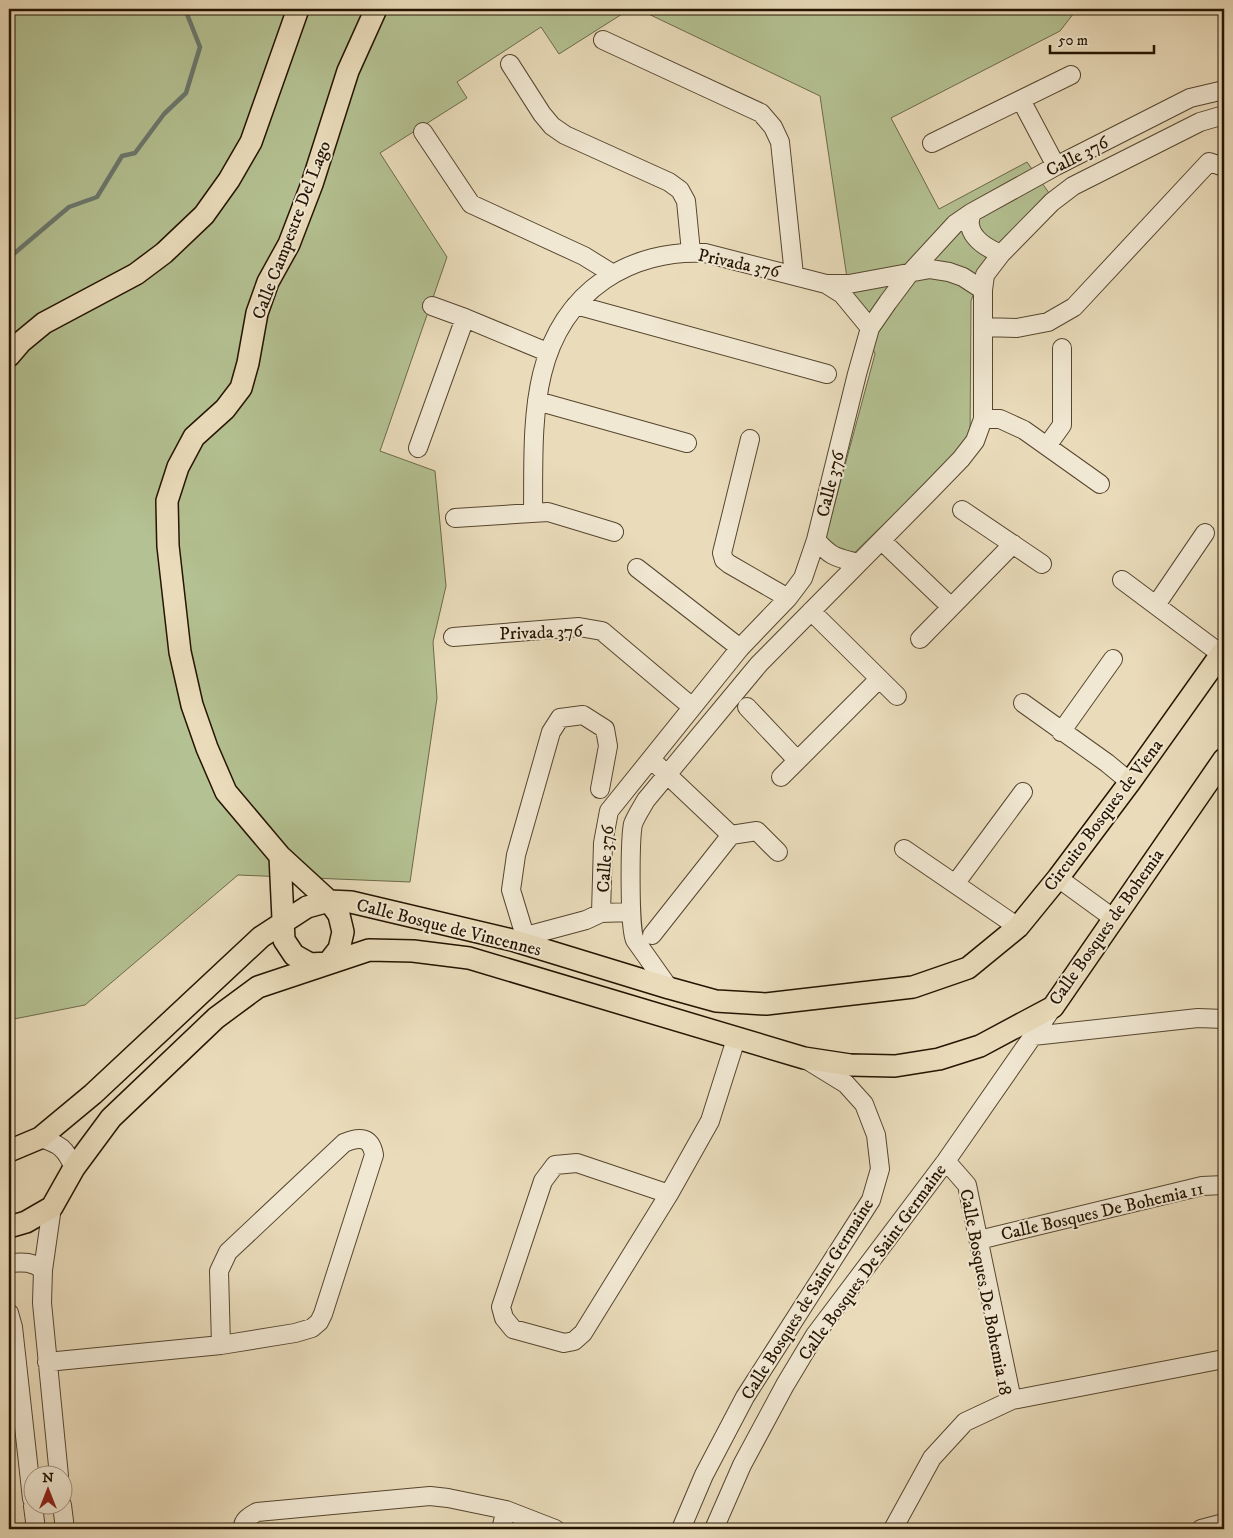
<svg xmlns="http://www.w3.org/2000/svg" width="1233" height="1538" viewBox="0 0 1233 1538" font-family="'IM FELL DW Pica',serif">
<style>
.green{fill:#b4c192;stroke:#6c6a49}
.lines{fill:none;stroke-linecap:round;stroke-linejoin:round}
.stream{stroke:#6b786e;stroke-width:4.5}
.minor-casing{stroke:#56462f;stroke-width:20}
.major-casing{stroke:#251400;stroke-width:24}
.minor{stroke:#f1e8d3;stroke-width:18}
.major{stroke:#eadcbb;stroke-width:21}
.labels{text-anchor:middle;stroke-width:4;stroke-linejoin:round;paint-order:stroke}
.street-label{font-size:18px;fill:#251400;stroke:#f1e8d3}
</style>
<rect width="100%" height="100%" fill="#eadcbb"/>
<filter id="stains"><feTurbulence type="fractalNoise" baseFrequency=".004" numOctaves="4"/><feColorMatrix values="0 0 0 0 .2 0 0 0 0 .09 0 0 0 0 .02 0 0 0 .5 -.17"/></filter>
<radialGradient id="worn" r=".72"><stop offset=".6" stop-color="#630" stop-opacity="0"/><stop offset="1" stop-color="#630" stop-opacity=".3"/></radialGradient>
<path class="green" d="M9,9H630L559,54L541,27L457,82L467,98L380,153L447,257L380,451L435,471L446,586L433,642L437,698L410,882L238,875L85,1005L9,1020Z
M638,9H1077L1060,31L891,118L939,209L1027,162L1054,200L983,267L971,301L970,440L847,560L824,543L875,354L847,278L820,96Z"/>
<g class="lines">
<path class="stream" d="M9,260L10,257L69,207L97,197L122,156L135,153L164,114L186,93L200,47L185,9"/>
<defs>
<path id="minor" d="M603,40L761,113L773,127L780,142L794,275
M510,64L542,114L552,126L565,135L669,182L680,190L686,201L691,252
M1021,100L1056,166
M423,132L471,204L584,256L613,274
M932,143L1071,75
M971,213C971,217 969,222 970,225C972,240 989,249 1001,254
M826,284L842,294L870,328
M576,305L827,374
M432,306L465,318L547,352
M983,327L1017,328L1048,322L1074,307L1209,162L1224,167
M537,401L687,443
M983,419H1000L1024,430L1100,484
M750,439L722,553L724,560L729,564L788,598
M1047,446L1062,425V348
M418,448L465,318
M962,510L1042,564
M533,512C534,429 526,334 604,280C633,260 669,251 705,253L826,284H849L930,269L949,272L963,277L983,290
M455,518L548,512L614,532
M816,540C832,558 836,557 858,563
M882,541L951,607
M637,568L740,648
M1122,580L1221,654
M1156,605L1205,533
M811,611L897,696
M453,637L579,627L602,631L692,707
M920,639L1013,544
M1023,703L1107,763L1130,782
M747,707L797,760
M1061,732L1113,659
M657,765L731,835
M781,777L879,679
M904,849L1018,927
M1058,878L1113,918
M955,884L1023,792
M601,913L603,843L609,811L740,648L788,598L803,578L816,540L857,374L870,328L888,302L909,274L955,224L971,213L1056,166L1190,98L1224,90
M652,935L731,835L757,831L778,852
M525,936L511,890L516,855L551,732L560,718L583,715L605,729L608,746L600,789
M515,939L586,920L601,913L631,912
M669,988L635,940C629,929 630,838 633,824C636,816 642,807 646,800L759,664L931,490L961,459L975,441L983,419V290L985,275L1001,254L1052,202L1073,186L1200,122L1224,115
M1033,1036L1198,1018L1224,1019
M40,1138C60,1144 66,1149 74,1168
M946,1161L967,1185L1012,1400
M669,1194L577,1163L555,1165L543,1181L501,1307L504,1318L513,1329L564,1343L574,1341L583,1333L669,1194L710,1121L736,1039
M52,1207L43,1270L42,1303L59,1476
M979,1240L1202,1186L1224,1185
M9,1263C23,1262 32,1261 43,1270
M9,1313L13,1327L32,1499
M47,1362L221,1345L295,1333L312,1328L319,1322L323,1314L374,1155C371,1137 360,1136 344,1143L228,1252L219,1271L221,1345
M62,1505L65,1529
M33,1506L36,1529
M243,1529C242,1520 250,1516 257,1512L430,1496L448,1498L506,1510L555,1529
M501,1529L506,1510
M681,1529L704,1475L745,1397L871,1200L880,1169L876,1135L864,1104L846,1084L807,1060
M714,1529L742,1465L785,1385L815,1335L946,1161L1053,1007
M893,1529L932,1458L965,1422L1012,1400L1224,1359
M1201,1529L1224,1523"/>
<path id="major" d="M9,356L21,342L44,323L136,274L164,253L204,215L229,180L251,142L298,9
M280,856L284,940L294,955L310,964L328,963L339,949L343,932L339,915L329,901L280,856L226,792L207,748L192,705L180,652L168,546L167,501L178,467L194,437L225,409L241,388L248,363L257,313L268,282L289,244L312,184L348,71L376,9
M9,1151L40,1138L93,1094L261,937L307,907L329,901L351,902L512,940L669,988L716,1001L766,1004L913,987L968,968L1018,927L1058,878L1130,782L1224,650
M9,1227L26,1222L52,1207L74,1168L111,1118L216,1018L258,987L369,950L413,951L469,958L804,1058L850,1065L895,1066L939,1059L980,1046L1053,1007L1224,759"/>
</defs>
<use href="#minor" class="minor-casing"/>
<use href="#major" class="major-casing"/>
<use href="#minor" class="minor"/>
<use href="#major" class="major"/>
</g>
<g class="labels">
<g class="street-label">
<text transform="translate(1077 156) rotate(-27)" y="6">Calle 376</text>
<text transform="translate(291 230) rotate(-69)" y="6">Calle Campestre Del Lago</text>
<text transform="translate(739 263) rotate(12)" y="6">Privada 376</text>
<text transform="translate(830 484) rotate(-76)" y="6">Calle 376</text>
<text transform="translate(541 632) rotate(-2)" y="6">Privada 376</text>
<text transform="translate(1103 815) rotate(-53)" y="6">Circuito Bosques de Viena</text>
<text transform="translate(605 859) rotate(-86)" y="6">Calle 376</text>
<text transform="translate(449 927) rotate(14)" y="6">Calle Bosque de Vincennes</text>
<text transform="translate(1106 927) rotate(-55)" y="6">Calle Bosques de Bohemia</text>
<text transform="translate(1102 1211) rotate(-13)" y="6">Calle Bosques De Bohemia 11</text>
<text transform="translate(872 1262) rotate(-54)" y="6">Calle Bosques De Saint Germaine</text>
<text transform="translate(986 1292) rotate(79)" y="6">Calle Bosques De Bohemia 18</text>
<text transform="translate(807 1299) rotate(-58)" y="6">Calle Bosques de Saint Germaine</text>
</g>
</g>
<rect width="1233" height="1538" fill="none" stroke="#eadcbb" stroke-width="30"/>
<rect x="10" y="10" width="1213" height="1518" fill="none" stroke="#251400" stroke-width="2.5"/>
<rect x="15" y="15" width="1203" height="1508" fill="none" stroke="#251400"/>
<g transform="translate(48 1490)"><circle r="24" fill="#f1e8d3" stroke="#9f937f"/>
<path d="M0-4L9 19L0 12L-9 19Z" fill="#8f2418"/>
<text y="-8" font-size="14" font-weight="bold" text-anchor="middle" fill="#251400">N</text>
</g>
<path d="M1050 45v8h104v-8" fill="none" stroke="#251400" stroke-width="2.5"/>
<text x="1058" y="45" font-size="15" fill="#251400" stroke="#f1e8d3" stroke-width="4" paint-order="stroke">50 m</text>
<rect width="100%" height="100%" filter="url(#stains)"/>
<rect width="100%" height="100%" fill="url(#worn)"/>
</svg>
